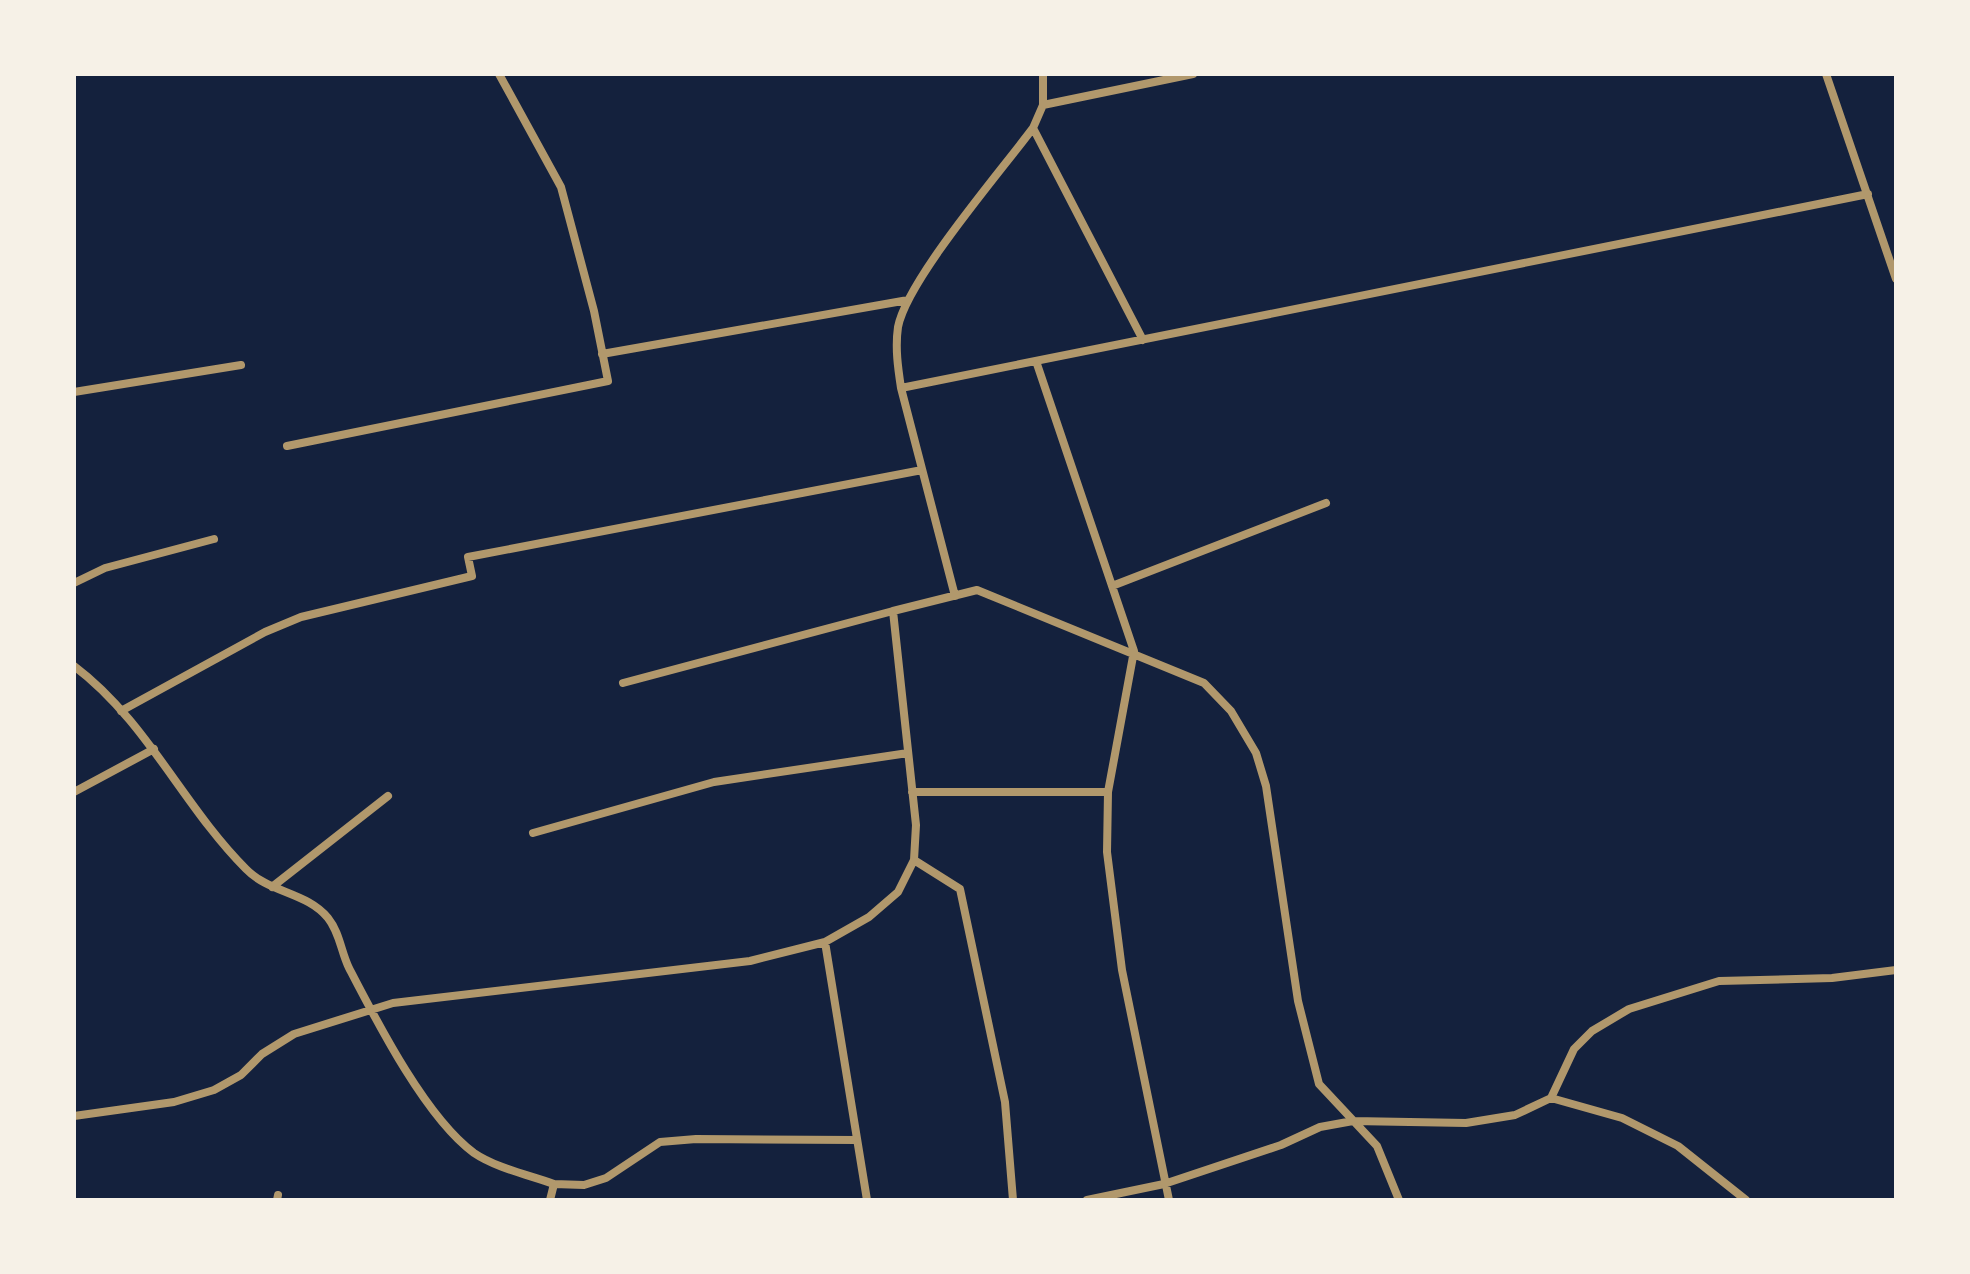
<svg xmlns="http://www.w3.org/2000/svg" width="1970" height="1274" viewBox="0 0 1970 1274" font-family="Lato,sans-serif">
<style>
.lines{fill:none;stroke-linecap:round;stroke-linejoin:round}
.minor{stroke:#b1986c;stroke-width:8}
</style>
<rect width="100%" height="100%" fill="#14213d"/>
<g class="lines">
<path class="minor" d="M1826,74L1896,279
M1043,105L1193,74
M1033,128L1143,340
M602,354L908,300
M1036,361L1134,651L1108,792L1107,852L1122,970L1169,1200
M901,388L1868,194
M74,392L241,365
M287,446L608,381L594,311L561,187L499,74
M74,583L105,568L214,539
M1112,586L1326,503
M955,596L901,388C898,368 895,348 898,327C907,280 1001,171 1033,128L1043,105V74
M74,666C147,721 183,806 246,869C269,893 307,892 328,918C340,933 341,952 349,968C377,1022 426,1118 474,1153C496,1168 529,1175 554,1184L550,1200
M623,683L893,611
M121,711L265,632L301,617L472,576L468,557L922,470
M74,792L154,749
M912,792H1108
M533,833L714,782L908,753
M914,860L960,889L1005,1102L1013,1200
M272,887L388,796
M825,942L867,1200
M1551,1098L1622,1118L1678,1146L1746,1200
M74,1116L174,1102L214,1090L241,1075L262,1054L294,1034L393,1003L750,961L825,942L869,917L898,892L914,860L916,825L893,611L977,590L1204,683L1231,711L1256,753L1266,786L1298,1001L1319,1084L1377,1146L1399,1200
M554,1184L584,1185L606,1178L660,1142L696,1139L857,1140
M277,1200L278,1195
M1087,1200L1164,1184L1281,1145L1320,1127L1353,1121L1466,1123L1515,1115L1551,1098L1574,1049L1592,1031L1629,1009L1719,981L1832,978L1896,970"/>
</g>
<rect width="1970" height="1274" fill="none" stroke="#f6f1e7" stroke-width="152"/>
</svg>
